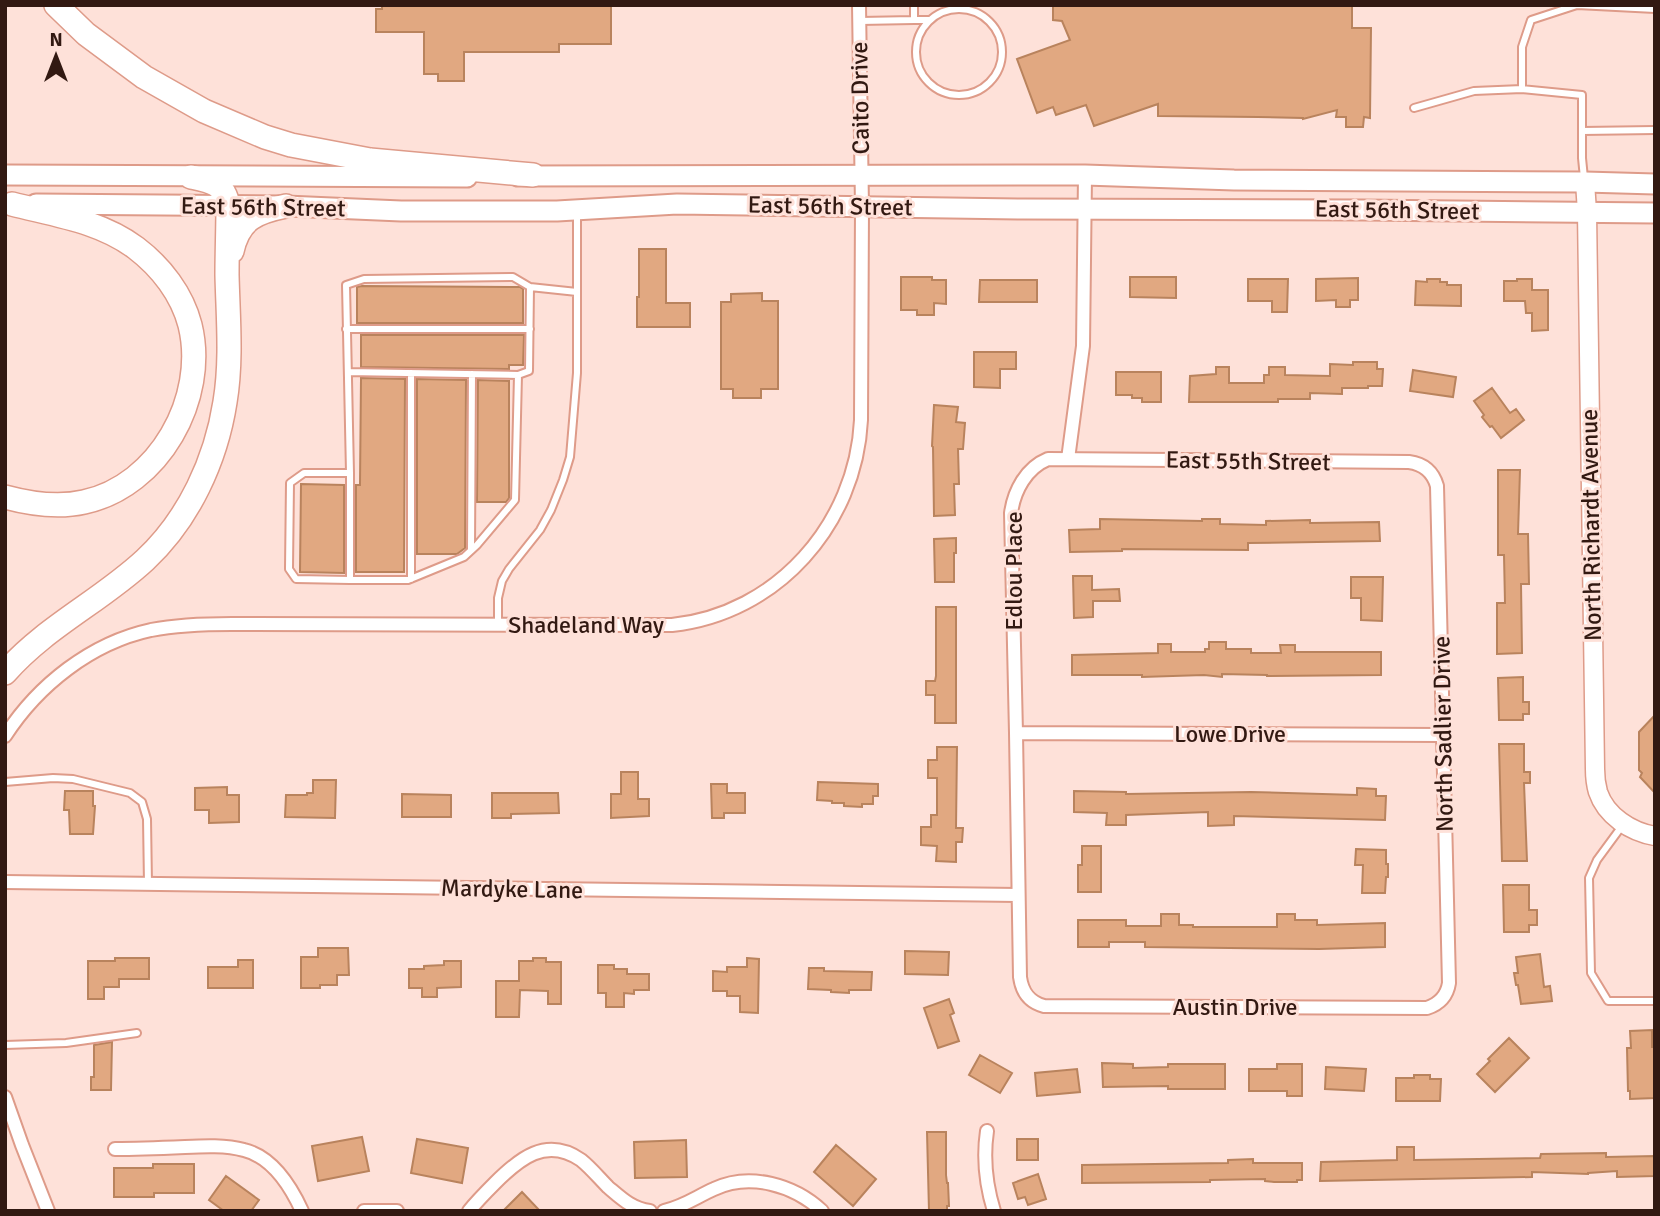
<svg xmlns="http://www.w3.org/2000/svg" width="1660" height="1216" viewBox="0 0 1660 1216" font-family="Signika,sans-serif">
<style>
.building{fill:#e1a881;stroke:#b9835d;stroke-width:2}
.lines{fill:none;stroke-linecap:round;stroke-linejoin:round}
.lane-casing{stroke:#de9b89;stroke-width:10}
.street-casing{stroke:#de9b89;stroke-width:16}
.secondary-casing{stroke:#de9b89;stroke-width:21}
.primary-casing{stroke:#de9b89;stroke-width:23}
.highway-casing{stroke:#de9b89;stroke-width:26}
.lane{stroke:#fff;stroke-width:6}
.street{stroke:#fff;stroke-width:12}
.secondary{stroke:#fff;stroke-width:18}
.primary{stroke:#fff;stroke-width:19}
.highway{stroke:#fff;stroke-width:23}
.labels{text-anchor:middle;stroke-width:6;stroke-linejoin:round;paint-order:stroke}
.street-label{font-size:24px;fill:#321912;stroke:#fee1d9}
</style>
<rect width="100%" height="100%" fill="#fee1d9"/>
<path class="building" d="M382,5H611V44H559V52H464V81H438V74H424V32H376V9H382Z
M1053,5H1352V28H1371L1370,118L1364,117L1363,127H1346V117H1336L1337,110L1303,119V118L1258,117L1158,116V104L1094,126L1086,105L1056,115L1053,107L1037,113L1017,59L1070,40L1062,21L1053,20Z
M639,249H666V303H690V327H637V297H639Z
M901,277H932V280H946V304L934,303V315H917V310H901Z
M1130,277H1176V298L1130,297Z
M1358,278V300H1350V307H1336V300L1316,301V279Z
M1248,279H1288L1287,312H1272V301H1248Z
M1427,279H1440V282H1447V285H1461V306L1415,305L1416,281L1427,282Z
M1517,279H1532V290H1548V330L1532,331V313H1526L1525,301H1504V281H1517Z
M980,280H1037V302H979Z
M362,286L520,287L523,289V323H357V287Z
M762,293V301H778V389H761V398H733V389H721V302H731V294Z
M361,335H524L523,365H509V369L361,367Z
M974,352H1016V369H1000V388L974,387Z
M1353,362H1377V369H1383L1382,386H1368V388H1342V394L1310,393V399H1278V402H1189L1190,376L1216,374V367H1229V383H1264V375H1269V367H1285V375L1330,376V364L1353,365Z
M1413,370L1456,377L1453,397L1410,391Z
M1116,372H1161V402H1142V398H1132V395H1116Z
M361,378L405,379L404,572H356V485H360Z
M417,379L466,380L465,548L457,554H417Z
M478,380L509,381V498L506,502H477Z
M1492,388L1510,413L1516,409L1524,420L1501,438L1492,426L1490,427L1482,417L1484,415L1474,401Z
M934,405L958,407L956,422L965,423L963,449H958L959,484H954L955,515L934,516L933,447L932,446Z
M1498,470H1520L1518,534H1528L1529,584H1521L1522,653L1497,654V603H1505L1504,555H1498Z
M301,484L344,485V573L300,572Z
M1100,519L1202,521V519H1220V524L1266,525V521L1310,520V523L1379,522L1380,541L1248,543V550L1122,549V551L1070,552L1069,530L1100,529Z
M956,538V553H954V582H935L934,539Z
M1073,576H1092V590L1119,589L1120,601H1093V617L1074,618Z
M1351,577H1383L1382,621L1361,620V598H1351Z
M936,607H956V723H935V695H926V681H935L936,676Z
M1209,642H1226V649H1251V653H1281L1280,645H1295V652H1381V675L1267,676V675L1222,674V677L1204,675L1142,677V675H1072V655L1158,653V644H1171V652H1205V649H1209Z
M1523,677V702H1529V714H1523V720H1499L1498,678Z
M1655,715V793L1640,777L1642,773L1639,770V732Z
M1499,744H1524V772H1530V783H1524L1527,861H1502Z
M937,747H957L956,828H963L962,842H956V862L936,861L937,846L921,845V827H931V815H937V778H928V760H937Z
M621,772H638V799H649V816L611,818V794H621Z
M313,780H336L335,818L285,817L286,795H307V793H313Z
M818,782L878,784V796H873V804H862V807L844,806V803H832V801L817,800Z
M711,784H727V793H745V813H724V818H712Z
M227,787V795H239V822L209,823V810H195V788Z
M1357,788L1376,789V796H1386L1385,820L1234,816V825L1208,826V812L1126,815V825H1106L1107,813L1074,812V791L1126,792V794L1251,792L1357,795Z
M65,791H93V806H95L93,834H70L69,810H64Z
M492,793H558L559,813L511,814V818H492Z
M402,794L451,795V817H402Z
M1082,846H1101V892H1078V865H1082Z
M1356,849L1386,850V864H1388V877H1386L1385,893H1362L1363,865H1355Z
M1503,885H1529V910H1537V925H1529V932H1504Z
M1161,914H1179V925H1193V927H1277V914H1295V920H1317V925L1385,923V947L1319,949L1145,947V942H1109V947H1078V920H1126V926H1161Z
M318,948H348L349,975H337V985H320V988H301V957H318Z
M905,951L949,952L948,975L905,974Z
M1540,954L1544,987L1550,986L1552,1001L1521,1004L1518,985H1516L1514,973H1518L1516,957Z
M115,958H149V979H119V987H104V999H88V961H115Z
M533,958H546V962H561V1004H548V991L520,990L519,1017H496V981H519V961H533Z
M747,958L759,959L758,1013L740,1012V996H727V991H713V971L727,972V967H747Z
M238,960H253V988H208V967H238Z
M444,961H461V987L437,988V997H422V988H409V969H424V966L444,965Z
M598,965H614V969H627V974H649V990H634V994L624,993V1007H606V993H598Z
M809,968H824V971L872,972L871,990H849V993L831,992V990L808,989Z
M949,999L954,1013L950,1015L959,1041L938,1048L924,1008Z
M1652,1030V1047H1655V1098L1630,1099V1091H1628L1627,1048H1631L1630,1031Z
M1509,1038L1529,1058L1495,1092L1477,1074L1490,1061L1488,1059Z
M112,1042L111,1090H91V1077H94V1045Z
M980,1055L1012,1073L1000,1093L969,1075Z
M1102,1063L1133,1064V1068L1168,1067V1064H1225V1089H1168V1086L1103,1087Z
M1277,1064H1302V1096H1287V1091H1249V1069H1277Z
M1326,1067L1366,1069L1364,1091L1325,1089Z
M1077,1069L1080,1092L1037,1096L1035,1073Z
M1414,1075H1430V1079H1441L1440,1101H1396V1078H1414Z
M927,1132H946V1175L947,1183H948L949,1206H947V1211H929Z
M362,1137L369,1171L318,1181L312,1146Z
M417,1139L468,1148L462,1183L411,1173Z
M1017,1139H1038V1160H1017Z
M686,1140L687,1177L635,1178L634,1142Z
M836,1145L876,1179L853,1206L814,1172Z
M1397,1147H1414V1160L1540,1158L1541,1154L1606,1153V1157L1655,1156V1176L1617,1177V1171L1588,1173V1174L1532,1172V1177L1320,1181L1321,1162L1397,1160Z
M1253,1159V1163H1302V1180H1297V1182H1274L1265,1181V1179L1210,1180V1182L1082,1183V1165L1228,1163V1160Z
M153,1164H194V1193H154V1197H114V1168H153Z
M1038,1174L1046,1199L1028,1205L1025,1197L1018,1199L1013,1183Z
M226,1176L259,1200L251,1211H224L209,1200Z
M522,1192L540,1211H503Z"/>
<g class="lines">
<defs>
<path id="lane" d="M914,5V20H930
M916 52a43 43 0 1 1 86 0a43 43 0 1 1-86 0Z
M860,21L914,20
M1522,89V47L1531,20L1577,5L1655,9
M1414,108L1474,91L1522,89L1582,95V158L1584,178
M1582,131L1655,130
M346,329H530
M348,372L518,375
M350,473H304L290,483L289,569L296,579L350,580V473L346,285L364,279L513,277L530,287L577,292
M471,550L472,374
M411,579V373
M350,580H408L464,557L477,545L515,500L518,375L529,371L530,287
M498,625V598L502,581L509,569L540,530L551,510L563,480L570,457L577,373V213
M5,782L53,778L73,779L130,793L142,802L147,819L148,884
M1622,826L1597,860L1589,878L1591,973L1608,1001H1655
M5,1045L66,1043L137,1033"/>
<path id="street" d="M1048,459L1409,462C1424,464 1433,472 1437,486L1449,983C1447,996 1439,1004 1427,1008L1044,1006C1029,1002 1022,992 1020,977L1016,733L1011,513C1014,491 1026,468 1048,459Z
M1068,459L1083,346L1085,175
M1016,733L1443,735
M5,736C38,685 91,643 151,630C177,625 205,624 232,624L672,625C777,614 856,524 861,420L862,207L859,5
M5,882L1018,895
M5,1097L22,1145L48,1211
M987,1131C983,1158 986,1185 994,1211
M115,1149C139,1149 162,1148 185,1147C204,1146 226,1145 244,1150C272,1157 291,1187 302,1211
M364,1211H397
M469,1211C477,1201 486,1192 495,1183C519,1159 546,1136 581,1160C591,1168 599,1178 608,1187C621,1198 632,1209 650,1211
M664,1211C685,1206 696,1197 714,1189C750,1172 794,1185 822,1211"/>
<path id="secondary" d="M1585,182L1587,212L1595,769C1595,776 1596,785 1598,792C1606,816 1631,832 1655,836"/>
<path id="primary" d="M5,175L467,177
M518,176L1085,175L1234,180L1585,182L1655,184
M36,204L286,206L401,211H557L677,204L1023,209L1363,210L1655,213"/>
<path id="highway" d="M56,5L86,34L144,77L204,111L265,137L291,145L370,160L533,175
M232,251C239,219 256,212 286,206
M5,497C31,504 58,508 84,502C159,486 208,398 190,325C182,294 161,267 136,248C100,221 55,215 12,204
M5,673C45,627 101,601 145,560C189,519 216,460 225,402C232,360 228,317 227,275C227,252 228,229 228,206C225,183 210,181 191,177"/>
</defs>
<use href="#lane" class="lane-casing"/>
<use href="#street" class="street-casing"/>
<use href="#secondary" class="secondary-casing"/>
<use href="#primary" class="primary-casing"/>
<use href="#highway" class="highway-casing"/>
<use href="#lane" class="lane"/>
<use href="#street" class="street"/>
<use href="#secondary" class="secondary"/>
<use href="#primary" class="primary"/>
<use href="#highway" class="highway"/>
</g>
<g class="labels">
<g class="street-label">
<text transform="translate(860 98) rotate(-91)" y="8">Caito Drive</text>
<text transform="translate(830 206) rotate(1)" y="8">East 56th Street</text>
<text transform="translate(263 207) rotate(1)" y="8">East 56th Street</text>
<text transform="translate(1397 210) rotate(1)" y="8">East 56th Street</text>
<text transform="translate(1248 461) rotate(1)" y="8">East 55th Street</text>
<text transform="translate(1591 525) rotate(-91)" y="8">North Richardt Avenue</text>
<text transform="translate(1014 571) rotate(-90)" y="8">Edlou Place</text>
<text x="586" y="633">Shadeland Way</text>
<text x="1230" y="742">Lowe Drive</text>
<text transform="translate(1443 734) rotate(-91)" y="8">North Sadlier Drive</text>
<text transform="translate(512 889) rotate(1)" y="8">Mardyke Lane</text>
<text x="1235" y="1015">Austin Drive</text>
</g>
</g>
<rect width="1660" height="1216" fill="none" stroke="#321912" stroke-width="14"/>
<g transform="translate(56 56)" stroke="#fee1d9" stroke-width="5" paint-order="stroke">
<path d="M0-5L12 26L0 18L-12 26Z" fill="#321912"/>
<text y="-10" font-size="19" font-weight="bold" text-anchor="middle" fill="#321912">N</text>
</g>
</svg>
